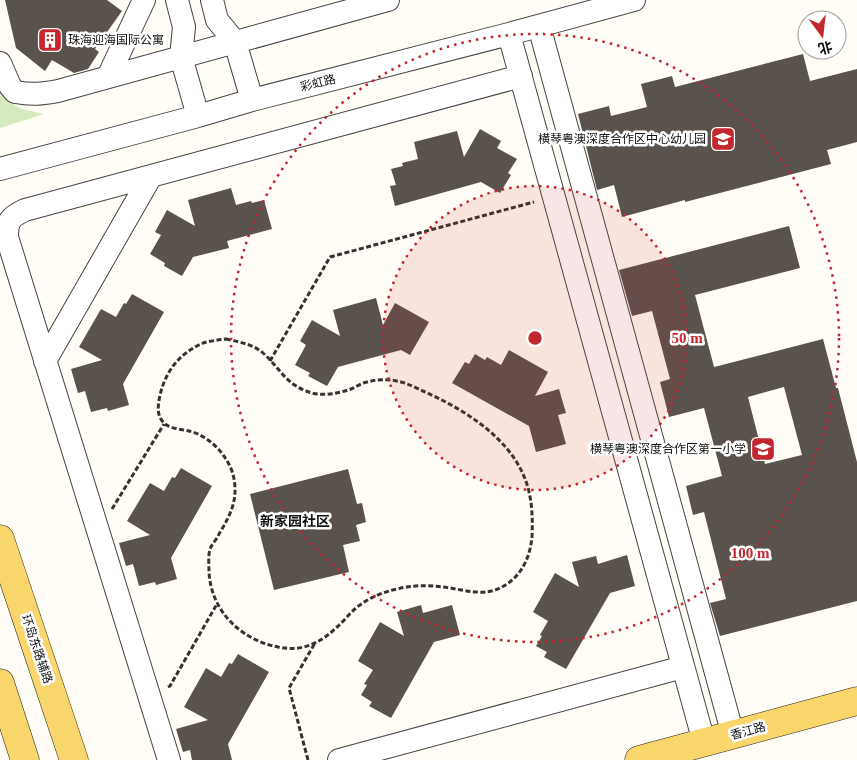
<svg xmlns="http://www.w3.org/2000/svg" width="857" height="760" viewBox="0 0 857 760" font-family="'Times New Roman','Noto Sans SC',serif">
<style>
.green{fill:#d5ebbd}
.building{fill:#5a524d;fill-rule:evenodd}
.lines{fill:none;stroke-linecap:round;stroke-linejoin:round}
.minor-casing{stroke:#444;stroke-width:24}
.major-casing{stroke:#222;stroke-width:29}
.path{stroke:#333;stroke-width:3;stroke-dasharray:5 2.5;stroke-linecap:butt}
.minor{stroke:#fff;stroke-width:22}
.major{stroke:#f9d66b;stroke-width:28}
.ring{fill:none;stroke:#c4262e;stroke-width:2.5;stroke-dasharray:2.5 5}
.labels{text-anchor:middle;stroke-width:5;stroke-linejoin:round;paint-order:stroke}
.poi-label{font-size:12px;fill:#111;stroke:#fff;text-anchor:end}
.street-label{font-size:12px;fill:#111;stroke:#fff}
.neighbourhood-label{font-size:14px;font-weight:bold;fill:#111;stroke:#fff}
.centre{fill:#c4262e;stroke:#fff;stroke-width:2.5}
.ring-label{font-size:15px;text-anchor:middle;font-weight:bold;fill:#c4262e;stroke:#fff;stroke-width:5;stroke-linejoin:round;paint-order:stroke}
</style>
<rect width="100%" height="100%" fill="#fffdf5"/>
<path class="green" d="M0,85C10,109 21,109 44,114L0,128Z"/>
<path class="building" d="M5,0H107L122,11L95,49L99,52L88,69L74,73L52,60L45,71L16,48Z
M803,54L810,81L857,69V142L827,150L831,164L685,202V200L622,217L614,185L597,190L578,114L609,106L611,116L647,107L641,84L672,76L675,87Z
M480,129L501,141L497,148L517,159L508,173L511,175L500,193L481,182L395,206L390,186L396,185L391,169L403,166L402,163L418,159L414,142L457,131L464,157Z
M231,188L236,205L251,201L252,203L264,200L272,229L227,241L229,248L193,257L182,276L164,266L165,263L150,254L161,235L155,232L167,210L195,226L188,200Z
M789,226L800,268L695,295L714,367L823,339L836,388H838L857,462V601L720,636L710,603L726,599L704,512L693,515L686,486L722,476L704,408L669,417L660,382L670,379L652,311L632,316L619,270ZM784,387L802,455L765,464L748,397Z
M132,294L164,312L123,384L129,405L108,411L107,408L91,412L85,391L78,393L71,369L102,360L79,347L101,309L116,317L124,303L126,304Z
M376,298L383,325L395,303L429,322L410,355L401,350L338,367L327,386L308,376L310,373L295,365L306,345L300,341L312,320L340,336L333,310Z
M509,350L548,372L535,396L559,389L566,413L558,415L566,444L536,452L529,426L452,383L465,362L469,364L475,354L485,360L487,357L501,365Z
M181,468L212,486L171,558L177,579L156,585L155,582L139,586L133,564L126,566L119,543L150,535L127,521L150,483L164,491L172,477L175,478Z
M348,469L357,504L362,503L366,522L356,525L360,541L343,545L349,572L274,590L250,494Z
M627,555L635,586L610,593L566,669L544,657L547,652L536,646L542,636L540,635L548,621L533,612L555,573L579,587L572,562L596,556L598,564Z
M421,605L423,613L452,605L460,635L434,642L391,718L369,706L372,702L361,695L367,685L364,684L373,670L358,661L380,622L404,636L397,612Z
M238,654L269,672L228,744L232,760H192L190,750L183,752L176,729L208,720L184,707L206,668L221,677L229,663L232,664Z"/>
<g class="lines">
<defs>
<path id="minor" d="M177,0L184,27L181,57L198,116
M212,0L217,20L235,42L252,100
M539,26L733,735
M509,34L704,742
M0,63L10,86L15,92C32,95 42,94 58,91L388,0
M108,77L144,0
M0,169L198,116L252,100L509,34L634,0
M45,361L151,176
M169,760L7,237C7,221 10,217 25,210L521,76
M339,760L683,667"/>
<path id="major" d="M0,539L74,760
M0,683L25,760
M639,760L857,701"/>
</defs>
<use href="#minor" class="minor-casing"/>
<use href="#major" class="major-casing"/>
<path class="path" d="M226,339C239,342 253,344 263,353C279,367 285,383 306,391C320,397 337,394 351,389C356,387 361,383 367,382C378,379 391,379 401,382C409,384 416,388 423,391C461,408 505,434 523,474C532,494 533,515 532,537C530,558 521,578 500,588C482,597 462,589 443,587C428,585 413,585 397,589C383,592 368,598 356,608C349,614 343,622 336,628C319,644 301,652 278,647C241,640 211,611 209,572C209,565 208,556 210,549C212,544 217,539 219,534C231,514 239,499 233,474C227,455 210,436 189,431C181,429 169,429 163,422C157,415 158,408 159,400C164,373 178,354 203,343C210,341 218,340 226,339Z
M270,361L330,257L534,202
M112,509L164,424
M168,687L170,686L217,604
M308,760L289,688L315,643"/>
<use href="#minor" class="minor"/>
<use href="#major" class="major"/>
</g>
<circle cx="535" cy="338" r="152" fill="#c4262e" fill-opacity=".12"/>
<g class="ring">
<circle cx="535" cy="338" r="152"/>
<circle cx="535" cy="338" r="304"/>
</g>
<defs>
<symbol id="building-square" viewBox="-11 -11 22 22"><rect x="-9" y="-9" width="18" height="18" rx="4" fill="#c4262e" stroke="#fff"/><path d="M-4-6H4V6H1V3H-1V6H-4ZM-2.5-4.3h1.7v1.8h-1.7ZM.8-4.3h1.7v1.8H.8ZM-2.5-1h1.7V.8h-1.7ZM.8-1h1.7V.8H.8Z" fill="#fff"/></symbol>
<symbol id="school-square" viewBox="-11 -11 22 22"><rect x="-9" y="-9" width="18" height="18" rx="4" fill="#c4262e" stroke="#fff"/><path d="M0-5L7-2L0 1L-7-2ZM-4 1L0 2.5L4 1V4Q0 6-4 4Z" fill="#fff"/></symbol>
</defs>
<g fill-rule="evenodd">
<use href="#building-square" x="36" y="26" width="28" height="28"/>
<use href="#school-square" x="709" y="125" width="28" height="28"/>
<use href="#school-square" x="749" y="435" width="28" height="28"/>
</g>
<g class="labels">
<g class="poi-label">
<text x="68" y="44" text-anchor="start">珠海迎海国际公寓</text>
<text x="706" y="143">横琴粤澳深度合作区中心幼儿园</text>
<text x="746" y="453">横琴粤澳深度合作区第一小学</text>
</g>
<g class="street-label">
<text transform="translate(318 83) rotate(-14)" y="4">彩虹路</text>
<text transform="translate(37 649) rotate(71)" y="4">环岛东路辅路</text>
<text transform="translate(748 731) rotate(-15)" y="4">香江路</text>
</g>
<g class="neighbourhood-label">
<text x="295" y="526">新家园社区</text>
</g>
</g>
<circle cx="535" cy="338" r="8" class="centre"/>
<g class="ring-label">
<text x="687" y="343">50 m</text>
<text x="750" y="558">100 m</text>
</g>
<g transform="translate(822 35) rotate(165)"><circle r="24" fill="#ffffff" stroke="#a0a0a0"/>
<path d="M0-4L9 19L0 12L-9 19Z" fill="#c4262e"/>
<text y="-8" font-size="14" font-weight="bold" text-anchor="middle" fill="#111111">北</text>
</g>
</svg>
